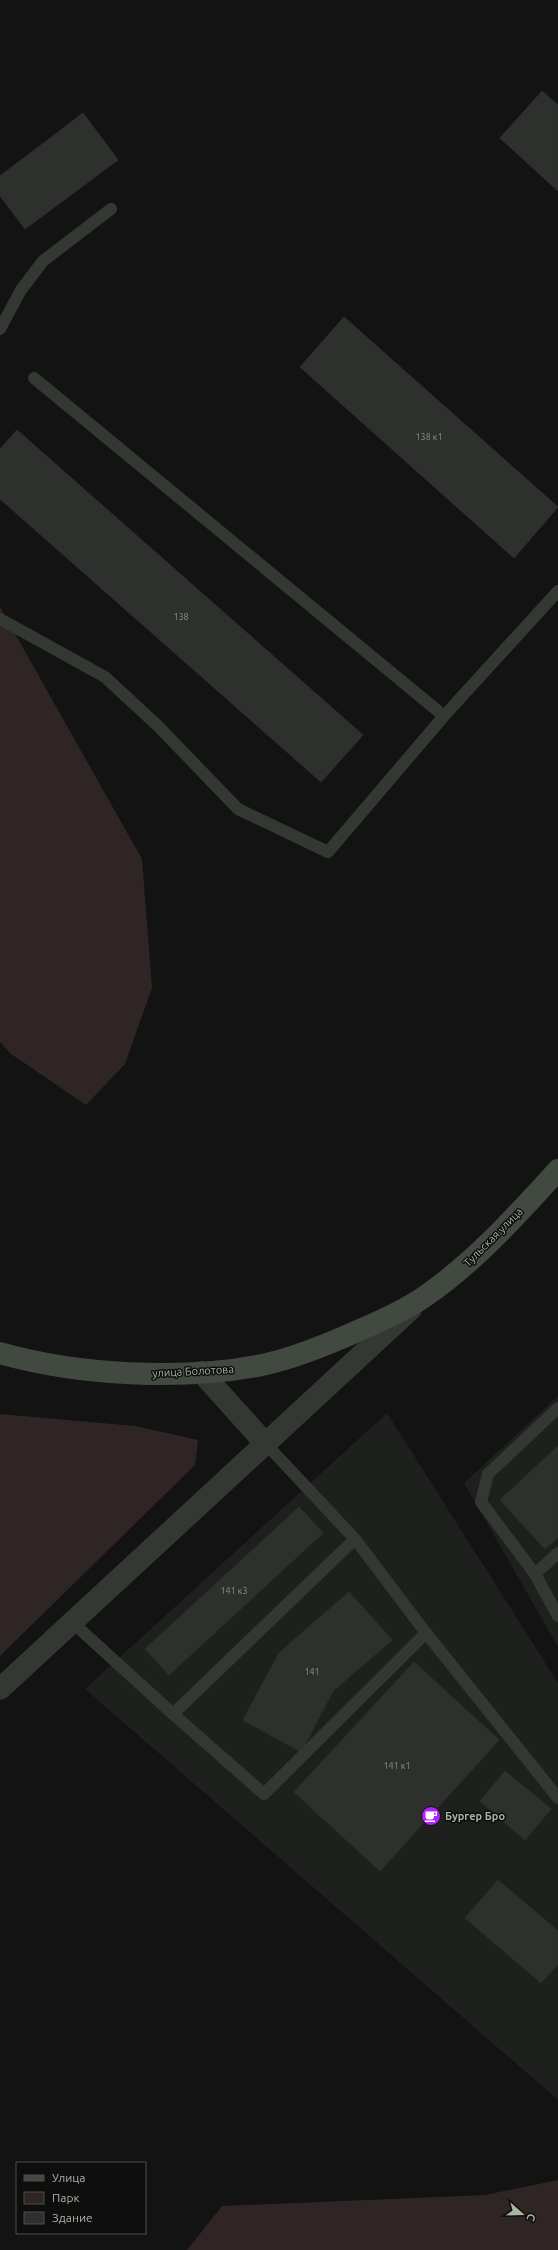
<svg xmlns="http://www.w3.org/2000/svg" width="558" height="2250" viewBox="0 0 558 2250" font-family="Ubuntu,sans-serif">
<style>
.built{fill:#1e201e}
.green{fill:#2e2524}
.building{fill:#2d302c;stroke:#2c302c}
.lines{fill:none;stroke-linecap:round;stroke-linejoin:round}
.lane{stroke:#333932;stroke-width:12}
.street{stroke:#333932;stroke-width:22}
.secondary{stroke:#424940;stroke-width:22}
.labels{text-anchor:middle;stroke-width:3;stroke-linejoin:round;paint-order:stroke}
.number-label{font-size:9px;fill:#899484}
.street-label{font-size:11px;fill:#a8b5a2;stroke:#0d0e0d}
.poi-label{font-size:11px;font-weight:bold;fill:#a8b5a2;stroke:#0d0e0d;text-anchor:start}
</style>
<rect width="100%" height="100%" fill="#121312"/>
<path class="built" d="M558,1396V1647L464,1483Z
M387,1413L558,1683V2100L85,1689Z"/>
<path class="green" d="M0,607L142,859L152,988L125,1064L86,1105L11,1054L0,1042Z
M0,1414L135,1426L198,1440L195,1465L0,1656Z
M558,2180V2250H187L222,2206L485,2195Z"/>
<path class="building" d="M542,91L558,105V191L500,138Z
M83,113L118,160L25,229L0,196V176Z
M344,317L558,507L514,558L300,367Z
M17,430L363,735L321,782L0,499V449Z
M558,1446V1537L545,1549L500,1500Z
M299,1507L323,1533L169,1675L145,1649Z
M349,1592L392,1640L333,1691L301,1752L243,1720L279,1653Z
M414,1662L499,1740L380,1871L294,1792Z
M505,1771L551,1809L525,1840L480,1801Z
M498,1880L558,1931V1964L541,1983L465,1918Z"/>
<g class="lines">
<path class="lane" d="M0,329L21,290L43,261L111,209
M34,378L444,716L558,591
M0,619L105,677L158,726L238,809L328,852L444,716
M558,1553L535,1574L558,1616
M535,1574L481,1502L488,1474L558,1408
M72,1622L173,1714L355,1539L265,1443
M426,1633L558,1798
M173,1714L264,1794L426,1633L355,1539"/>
<path class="street" d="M201,1372L265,1443
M0,1689L411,1309"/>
<path class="secondary" d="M0,1353C78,1375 182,1381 262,1365C296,1358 331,1343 362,1329C383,1320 405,1310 424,1297C475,1262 516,1216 558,1170"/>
</g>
<defs>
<symbol id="cafe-disc" viewBox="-11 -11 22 22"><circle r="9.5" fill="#b322fb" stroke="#0d0e0d"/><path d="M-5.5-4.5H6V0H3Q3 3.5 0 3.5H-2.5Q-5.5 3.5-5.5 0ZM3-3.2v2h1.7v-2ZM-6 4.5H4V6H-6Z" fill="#fff"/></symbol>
</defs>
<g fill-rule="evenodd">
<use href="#cafe-disc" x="420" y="1805" width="22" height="22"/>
</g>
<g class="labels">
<g class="number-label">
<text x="429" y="440">138 к1</text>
<text x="181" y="620">138</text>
<text x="234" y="1594">141 к3</text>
<text x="312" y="1675">141</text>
<text x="397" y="1769">141 к1</text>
</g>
<g class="street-label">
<text transform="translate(493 1237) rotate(-45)" y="4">Тульская улица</text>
<text transform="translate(193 1371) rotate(-3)" y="4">улица Болотова</text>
</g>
<g class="poi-label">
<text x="445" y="1820">Бургер Бро</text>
</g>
</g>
<rect x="16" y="2162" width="130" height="72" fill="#0d0e0d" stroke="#4b5149"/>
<rect x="24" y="2175" width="20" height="6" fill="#424940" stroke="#4b5149"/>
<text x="52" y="2182" font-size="12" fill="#a8b5a2">Улица</text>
<rect x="24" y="2192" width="20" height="12" fill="#2e2524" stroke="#4b5149"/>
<text x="52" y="2202" font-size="12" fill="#a8b5a2">Парк</text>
<rect x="24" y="2212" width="20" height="12" fill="#2d302c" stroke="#4b5149"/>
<text x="52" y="2222" font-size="12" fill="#a8b5a2">Здание</text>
<g transform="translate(522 2214) rotate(110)" stroke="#0d0e0d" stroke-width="3" paint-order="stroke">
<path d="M0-3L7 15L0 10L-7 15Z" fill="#a8b5a2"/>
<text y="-6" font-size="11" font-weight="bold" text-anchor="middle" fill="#a8b5a2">С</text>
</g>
</svg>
